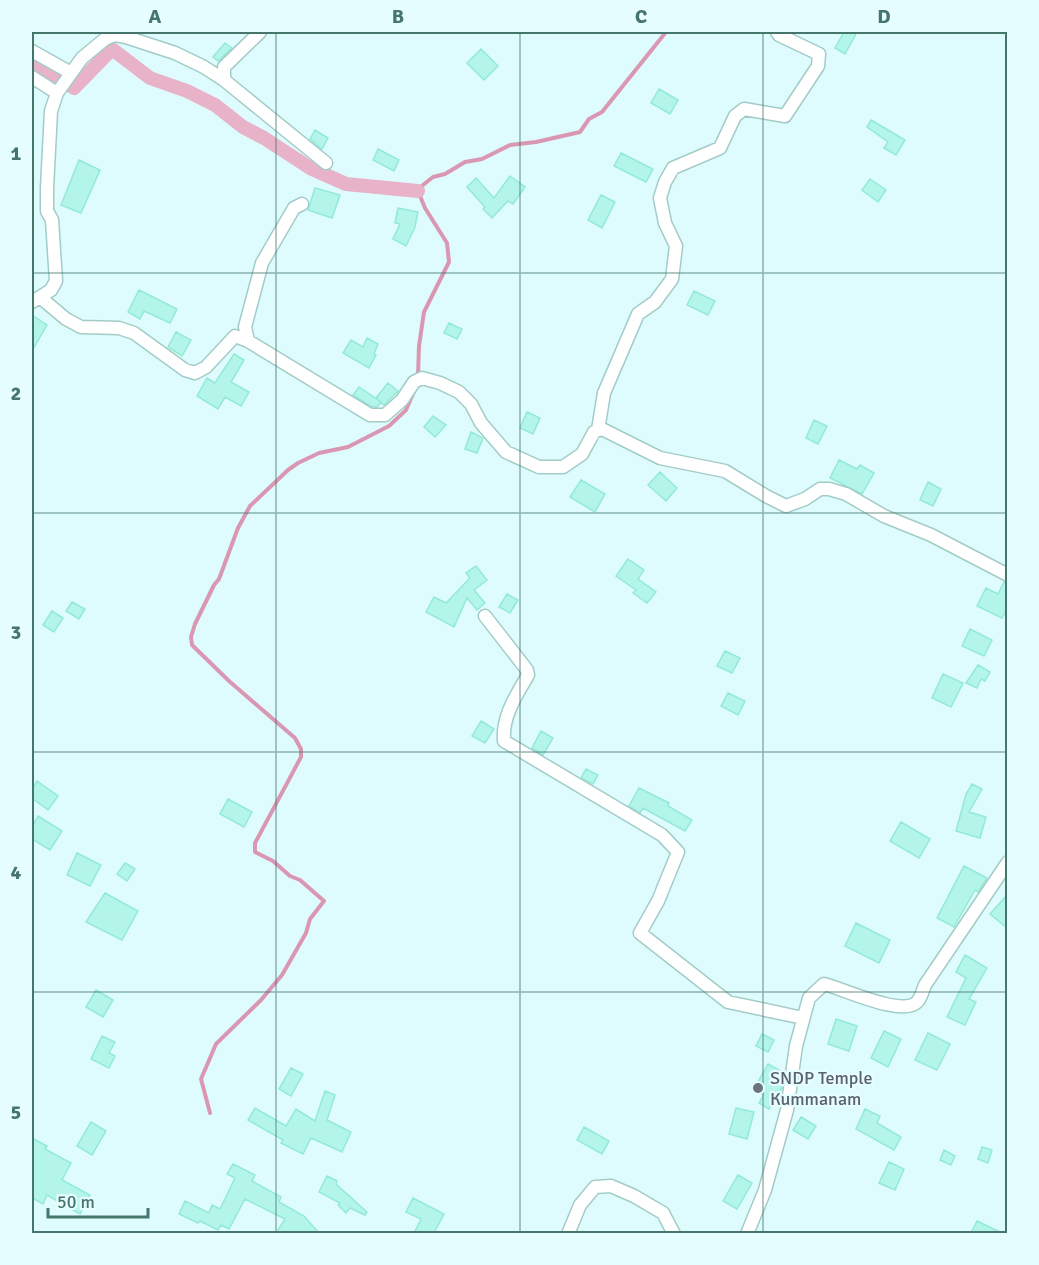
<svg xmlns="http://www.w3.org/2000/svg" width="1039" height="1265" viewBox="0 0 1039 1265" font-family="Signika,sans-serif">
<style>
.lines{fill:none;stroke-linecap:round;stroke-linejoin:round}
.stream{stroke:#da97b3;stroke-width:4}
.canal{stroke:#e8b2c9;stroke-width:14}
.building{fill:#b4f5ea;stroke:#93e9d8;stroke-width:1.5}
.minor-casing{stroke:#a3ccc7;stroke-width:15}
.minor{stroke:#fff;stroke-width:12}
.grid{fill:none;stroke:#45756b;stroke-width:1.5;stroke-opacity:0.55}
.worship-dot{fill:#6b7280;stroke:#e6feff;stroke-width:2}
.labels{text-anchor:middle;stroke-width:4.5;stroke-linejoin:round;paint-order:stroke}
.worship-label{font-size:18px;fill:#5b616d;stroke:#e6feff;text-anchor:start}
.neatline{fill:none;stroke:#45756b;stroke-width:2}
.grid-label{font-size:20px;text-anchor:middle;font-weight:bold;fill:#45756b}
</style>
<rect width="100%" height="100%" fill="#defcfe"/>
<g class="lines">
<path class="stream" d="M418,376L419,346L424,312L449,262L447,243L425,208L418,191L423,185L433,177L445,174L465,162L482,159L510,145L536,142L580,132L589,119L602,112L666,32
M210,1113L201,1079L216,1044L261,1000L282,975L306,933L310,919L324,901L300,880L290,876L273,861L255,852V843L301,757V749L295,738L229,681L192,645L191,637L195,624L214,585L219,579L238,528L250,506L288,470L298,463L319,453L348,447L389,426L406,410L415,389"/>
<path class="canal" d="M32,64L74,88L112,49L150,78L187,91L215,105L243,127L264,138L310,168L346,184L418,191"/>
</g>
<path class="building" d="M844,32H857L845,54L835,48Z
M225,43L232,48L218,61L213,57Z
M481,49L498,66L484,80L467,63Z
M659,89L678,100L670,114L651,103Z
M871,120L905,140L896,155L884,148L888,142L867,127Z
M315,130L328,138L322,149L310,139Z
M378,149L399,160L394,171L373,160Z
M621,153L653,169L646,182L614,166Z
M79,160L100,170L81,213L61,205Z
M510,176L525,187L513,204L508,201L492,218L483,209L485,207L467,187L476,178L494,198Z
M870,179L886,190L878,202L862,190Z
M315,188L340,195L332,218L308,210Z
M601,195L615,202L602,228L588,220Z
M398,208L418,212L415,227L406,246L393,239L400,224L395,223Z
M139,290L177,309L170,323L144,311L140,319L128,312Z
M694,291L715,301L708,315L687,305Z
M32,315L47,325L32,351Z
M449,323L462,329L457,339L444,333Z
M176,332L191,340L182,356L168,347Z
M367,338L378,344L374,354L376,355L369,368L343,353L351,340L363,347Z
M234,354L244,360L231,382L249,392L241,406L225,397L218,409L197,396L207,378L215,383Z
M388,383L398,391L384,405L376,398Z
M359,387L381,402L377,407H372L353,395Z
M527,412L540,418L533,434L520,428Z
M433,416L446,425L435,437L424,427Z
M814,420L827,426L818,444L806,438Z
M471,432L483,438L477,453L465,449Z
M839,460L857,469L860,465L874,473L862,494L830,478Z
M660,472L677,488L666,501L648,485Z
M581,480L605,494L595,512L570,497Z
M928,482L941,489L933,506L920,500Z
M628,559L644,570L638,579L656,592L647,603L633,593L636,590L616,576Z
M476,566L487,580L474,590L485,603L477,610L467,598L454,627L426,612L434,597L446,603L470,578L466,573Z
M1004,582L1008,583V607L1002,618L977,606L986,588L998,594Z
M507,594L518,600L510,613L499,607Z
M72,602L85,609L79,619L66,611Z
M52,611L63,618L54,632L43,625Z
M970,629L992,640L984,656L962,646Z
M725,651L740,658L732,673L717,666Z
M978,665L990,672L985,681L981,679L977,688L966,683Z
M943,674L963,683L951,707L932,698Z
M728,693L745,701L738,715L721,706Z
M481,721L494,729L485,743L472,736Z
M541,731L553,738L543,755L532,748Z
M586,769L598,775L593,784L581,778Z
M37,781L58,796L48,810L32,798V789Z
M972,784L982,789L969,812L986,817L980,838L956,831L966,794Z
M639,788L669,803L668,806L692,820L685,831L643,808L640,813L629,806Z
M228,799L252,812L244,827L220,814Z
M38,816L62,831L50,850L32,839V827Z
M901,822L930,839L919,858L890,841Z
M77,853L101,865L90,886L67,875Z
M125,863L135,869L127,881L117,874Z
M964,866L987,878L978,892L975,890L954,927L937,918Z
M105,893L138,911L122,940L86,922Z
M1008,894V929L990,914Z
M856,923L890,940L879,963L845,946Z
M965,955L987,968L969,999L976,1002L965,1025L947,1017L966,978L956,972Z
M96,990L113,1000L103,1017L86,1007Z
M836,1019L857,1026L849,1051L828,1044Z
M884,1031L901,1039L888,1067L871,1058Z
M928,1033L950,1044L937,1070L915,1060Z
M762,1034L774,1040L768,1052L756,1046Z
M102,1036L115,1042L109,1053L115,1056L109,1068L91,1059Z
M768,1064L784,1073L782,1088L769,1109L759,1103L764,1095L754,1089Z
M291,1068L303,1074L291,1096L279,1089Z
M325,1091L335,1095L327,1120L351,1132L342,1152L311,1138L303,1154L281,1143L283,1140L248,1120L255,1108L286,1126L296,1109L315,1121Z
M736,1108L754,1112L747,1139L729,1134Z
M865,1109L880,1116L877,1123L901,1137L894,1150L856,1129Z
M801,1117L816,1126L808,1139L793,1130Z
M91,1122L106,1131L92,1155L77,1146Z
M584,1127L609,1141L602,1154L577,1140Z
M32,1138L47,1146L45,1149L71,1163L62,1180L90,1195L80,1214L47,1195L43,1204L32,1198Z
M982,1147L992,1150L988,1163L978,1159Z
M944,1150L955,1156L951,1165L940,1160Z
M889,1162L904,1169L895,1190L879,1183Z
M233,1164L255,1175L252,1181L281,1197L279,1202L304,1216L319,1233H276L285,1219L245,1199L229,1229L221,1225L218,1230L200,1221L198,1223L179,1214L185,1201L209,1213L212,1205L220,1209L235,1178L227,1174Z
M738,1175L752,1183L737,1209L723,1201Z
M327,1176L337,1181L336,1184L367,1212L365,1215L350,1208L346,1213L338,1205L340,1203L319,1192Z
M413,1198L444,1214L434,1233H414L421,1219L406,1212Z
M977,1221L1002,1233H971Z"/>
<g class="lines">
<defs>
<path id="minor" d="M32,51L71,73
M32,77L57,93L51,111L47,188V211L52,220L56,281L51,290L32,302
M224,80V67L260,32
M57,93L82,58L105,39L115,35L126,37L175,53L204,67L224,80L326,163
M41,298L66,319L81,327L119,328L134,333L185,370L195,373L206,367L235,336L248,341L370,415H385L402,400L414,382L422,378L440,383L459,392L471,404L481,423L506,452L539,467H563L582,454L594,432L602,429L660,458L725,471L766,496L786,506L805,499L820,489H829L846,494L884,516L931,535L1008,575
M248,341L245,327L262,263L294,208L302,204
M598,430L604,393L638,314L655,302L672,279L676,246L665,223L660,198L665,182L673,168L720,148L735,116L744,109L785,116L818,66L819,54L779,35L777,32
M485,616L527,670L528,675C516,696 502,716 504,741L662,835L678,852L658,901L640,933L728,1002L803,1018
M568,1234L580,1205L595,1187L611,1186L634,1196L663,1213L674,1234
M747,1234L765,1190L787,1110L796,1046L809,998L824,984C844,989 902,1017 917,1002C921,998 923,990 925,985L1008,862"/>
</defs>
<use href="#minor" class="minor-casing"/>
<use href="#minor" class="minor"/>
</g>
<path class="grid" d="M276,32V1234M520,32V1234M763,32V1234M32,273H1008M32,513H1008M32,752H1008M32,992H1008"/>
<circle class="worship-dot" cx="758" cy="1088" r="6"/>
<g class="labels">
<g class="worship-label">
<text x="770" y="1084">SNDP Temple<tspan x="770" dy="21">Kummanam</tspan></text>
</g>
</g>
<rect width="1039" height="1265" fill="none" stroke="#e6feff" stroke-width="66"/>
<path d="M48 1208v9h100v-9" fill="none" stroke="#45756b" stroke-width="3"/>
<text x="57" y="1208" font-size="18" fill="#45756b" stroke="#e6feff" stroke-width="4.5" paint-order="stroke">50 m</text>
<rect x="33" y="33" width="973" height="1199" class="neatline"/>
<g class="grid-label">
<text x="155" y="23">A</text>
<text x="398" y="23">B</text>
<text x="641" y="23">C</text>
<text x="884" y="23">D</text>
<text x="16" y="160">1</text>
<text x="16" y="400">2</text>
<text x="16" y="639">3</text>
<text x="16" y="879">4</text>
<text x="16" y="1119">5</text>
</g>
</svg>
